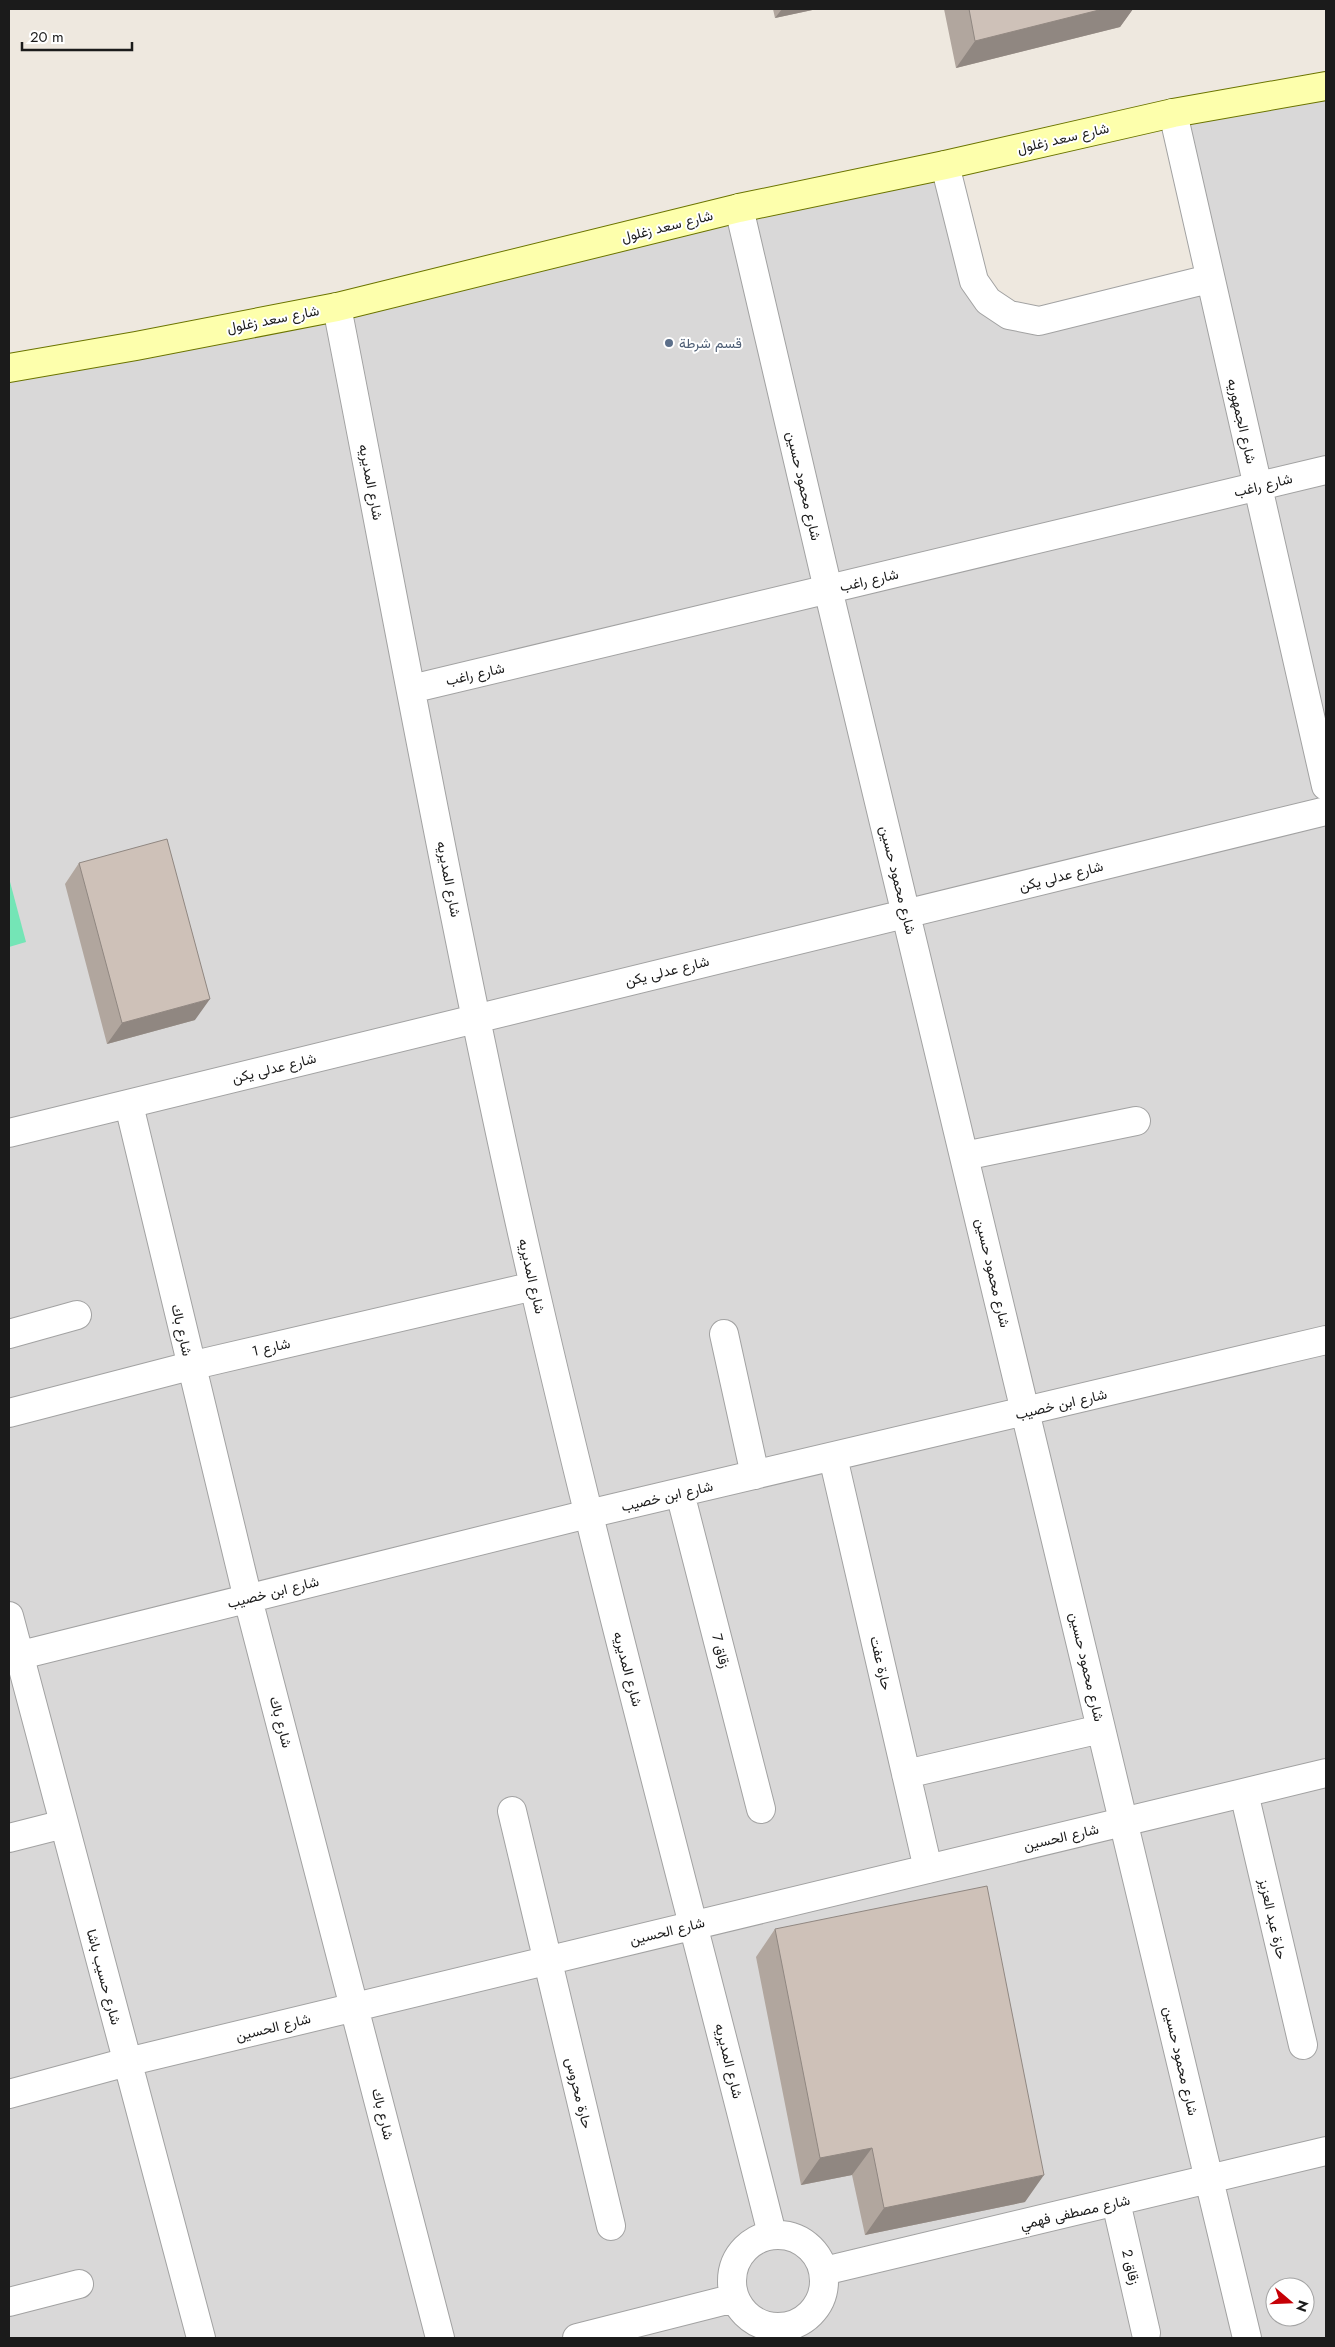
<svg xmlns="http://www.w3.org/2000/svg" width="1335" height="2347" viewBox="0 0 1335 2347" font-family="Jost,Vazirmatn,sans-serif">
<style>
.residential{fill:#d9d8d8;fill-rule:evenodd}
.pitch{fill:#74e5b6}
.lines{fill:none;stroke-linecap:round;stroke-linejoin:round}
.minor-casing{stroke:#a2a2a2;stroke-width:30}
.secondary-casing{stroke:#6b7400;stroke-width:30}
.minor{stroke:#fff;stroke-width:28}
.secondary{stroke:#fdffac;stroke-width:28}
.wall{fill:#b1a69e}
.shaded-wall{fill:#908781}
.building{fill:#cec1b8;stroke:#908781}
.service-dot{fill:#5c6f8a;stroke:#fff;stroke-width:2}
.labels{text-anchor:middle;stroke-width:4;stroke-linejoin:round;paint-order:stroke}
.street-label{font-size:14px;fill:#1b1b1b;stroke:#fff}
.service-label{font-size:14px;fill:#4e5e75;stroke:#fff;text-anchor:start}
</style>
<rect width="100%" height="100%" fill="#eee8df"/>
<path class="residential" d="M1326,90V2338H9V374L944,166L977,300L1026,329L1211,280L1176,115ZM1275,2287H1305V2317H1275Z"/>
<path class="pitch" d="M9,878L26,942L9,947Z"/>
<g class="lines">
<defs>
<path id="minor" d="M1173,113L1326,786
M945,165L974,281L988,301L1009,315L1039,321L1209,279
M739,208L828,589L1247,2338
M337,307C401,635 460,964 535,1290C608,1606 693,1919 772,2234
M411,689L1326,470
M129,1105L248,1599L440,2338
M9,1133L1326,811
M964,1156L1136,1121
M9,1334L77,1315
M724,1334L755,1475
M9,1413L190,1366L534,1286
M833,1457L928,1869
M680,1493L761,1809
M9,1616L201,2338
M9,1658L588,1514L1326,1340
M906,1774L1101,1729
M1244,1793L1303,2045
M512,1811L611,2226
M9,1838L64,1824
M9,2094L127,2062L1326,1773
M1116,2202L1146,2333
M732 2281a46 46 0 1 1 92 0a46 46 0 1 1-92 0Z
M824,2271L1326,2151
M9,2302L79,2284
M577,2338L735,2298"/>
<path id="secondary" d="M9,368L136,346L337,307L739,208L945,165L1173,113L1326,86"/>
</defs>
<use href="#minor" class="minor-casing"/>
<use href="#secondary" class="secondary-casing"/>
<use href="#minor" class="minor"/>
<use href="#secondary" class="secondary"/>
</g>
<path class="wall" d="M773,9H817L775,18Z
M944,9H1133L1120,27L956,68Z
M79,863L195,1020L107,1044L65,884Z
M775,1929L1025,2202L865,2235L852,2175L801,2185L756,1957Z"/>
<path class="shaded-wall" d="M782,9H817L775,18Z
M1103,9H1133L1120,27L956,68L975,41Z
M210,999L195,1020L107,1044L122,1023Z
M872,2148L852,2175L801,2185L820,2158Z
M1044,2175L1025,2202L865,2235L884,2208Z"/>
<path class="building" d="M969,9H1103L975,41Z
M167,839L210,999L122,1023L79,863Z
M987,1886L1044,2175L884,2208L872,2148L820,2158L775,1929Z"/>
<circle class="service-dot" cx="669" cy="343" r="5"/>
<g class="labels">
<g class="street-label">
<text transform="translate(1063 138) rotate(-13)" y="5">شارع سعد زغلول</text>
<text transform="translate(667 226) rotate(-14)" y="5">شارع سعد زغلول</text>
<text transform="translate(273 319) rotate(-11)" y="5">شارع سعد زغلول</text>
<text transform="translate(1242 421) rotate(77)" y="5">شارع الجمهوريه</text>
<text transform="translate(371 482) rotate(79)" y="5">شارع المديريه</text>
<text transform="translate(1263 485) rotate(-14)" y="5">شارع راغب</text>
<text transform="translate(804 486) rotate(77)" y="5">شارع محمود حسين</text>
<text transform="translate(869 580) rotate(-13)" y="5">شارع راغب</text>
<text transform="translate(475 674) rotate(-13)" y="5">شارع راغب</text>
<text transform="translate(1061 876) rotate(-14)" y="5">شارع عدلى يكن</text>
<text transform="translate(449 879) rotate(79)" y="5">شارع المديريه</text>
<text transform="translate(898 880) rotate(76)" y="5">شارع محمود حسين</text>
<text transform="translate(667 971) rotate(-14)" y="5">شارع عدلى يكن</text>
<text transform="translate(274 1068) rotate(-14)" y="5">شارع عدلى يكن</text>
<text transform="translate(993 1273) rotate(77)" y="5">شارع محمود حسين</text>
<text transform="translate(532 1276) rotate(77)" y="5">شارع المديريه</text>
<text transform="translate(182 1330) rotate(77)" y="5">شارع باك</text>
<text transform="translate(271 1347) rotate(-13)" y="5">شارع 1</text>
<text transform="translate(1061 1404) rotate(-13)" y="5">شارع ابن خصيب</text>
<text transform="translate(667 1496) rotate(-13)" y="5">شارع ابن خصيب</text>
<text transform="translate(273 1592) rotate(-14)" y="5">شارع ابن خصيب</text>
<text transform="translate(721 1651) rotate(76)" y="5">زقاق 7</text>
<text transform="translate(881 1663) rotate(77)" y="5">حارة عفت</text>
<text transform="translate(1087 1667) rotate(77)" y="5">شارع محمود حسين</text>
<text transform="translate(628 1669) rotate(75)" y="5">شارع المديريه</text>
<text transform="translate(281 1722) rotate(75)" y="5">شارع باك</text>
<text transform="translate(1061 1837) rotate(-13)" y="5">شارع الحسين</text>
<text transform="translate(1273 1919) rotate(77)" y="5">حارة عبد العزيز</text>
<text transform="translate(667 1931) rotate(-14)" y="5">شارع الحسين</text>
<text transform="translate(104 1977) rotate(75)" y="5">شارع حسيب باشا</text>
<text transform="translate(273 2027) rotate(-14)" y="5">شارع الحسين</text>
<text transform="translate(729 2061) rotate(76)" y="5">شارع المديريه</text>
<text transform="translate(1181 2061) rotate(77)" y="5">شارع محمود حسين</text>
<text transform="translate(579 2093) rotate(76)" y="5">حارة محروس</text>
<text transform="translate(383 2114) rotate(76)" y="5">شارع باك</text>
<text transform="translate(1075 2212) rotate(-13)" y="5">شارع مصطفى فهمي</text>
<text transform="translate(1131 2267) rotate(77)" y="5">زقاق 2</text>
</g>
<g class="service-label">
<text x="679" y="348">قسم شرطة</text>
</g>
</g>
<rect width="1335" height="2347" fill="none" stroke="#1b1b1b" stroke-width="20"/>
<g transform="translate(1290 2302) rotate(109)"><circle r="24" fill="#ffffff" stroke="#a4a4a4"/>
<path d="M0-4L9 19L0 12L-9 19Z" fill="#c60006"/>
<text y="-8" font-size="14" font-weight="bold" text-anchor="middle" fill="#1b1b1b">N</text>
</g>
<path d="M22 42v8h110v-8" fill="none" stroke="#1b1b1b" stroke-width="2.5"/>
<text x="30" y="42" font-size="15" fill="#1b1b1b" stroke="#ffffff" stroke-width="4" paint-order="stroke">20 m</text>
</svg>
